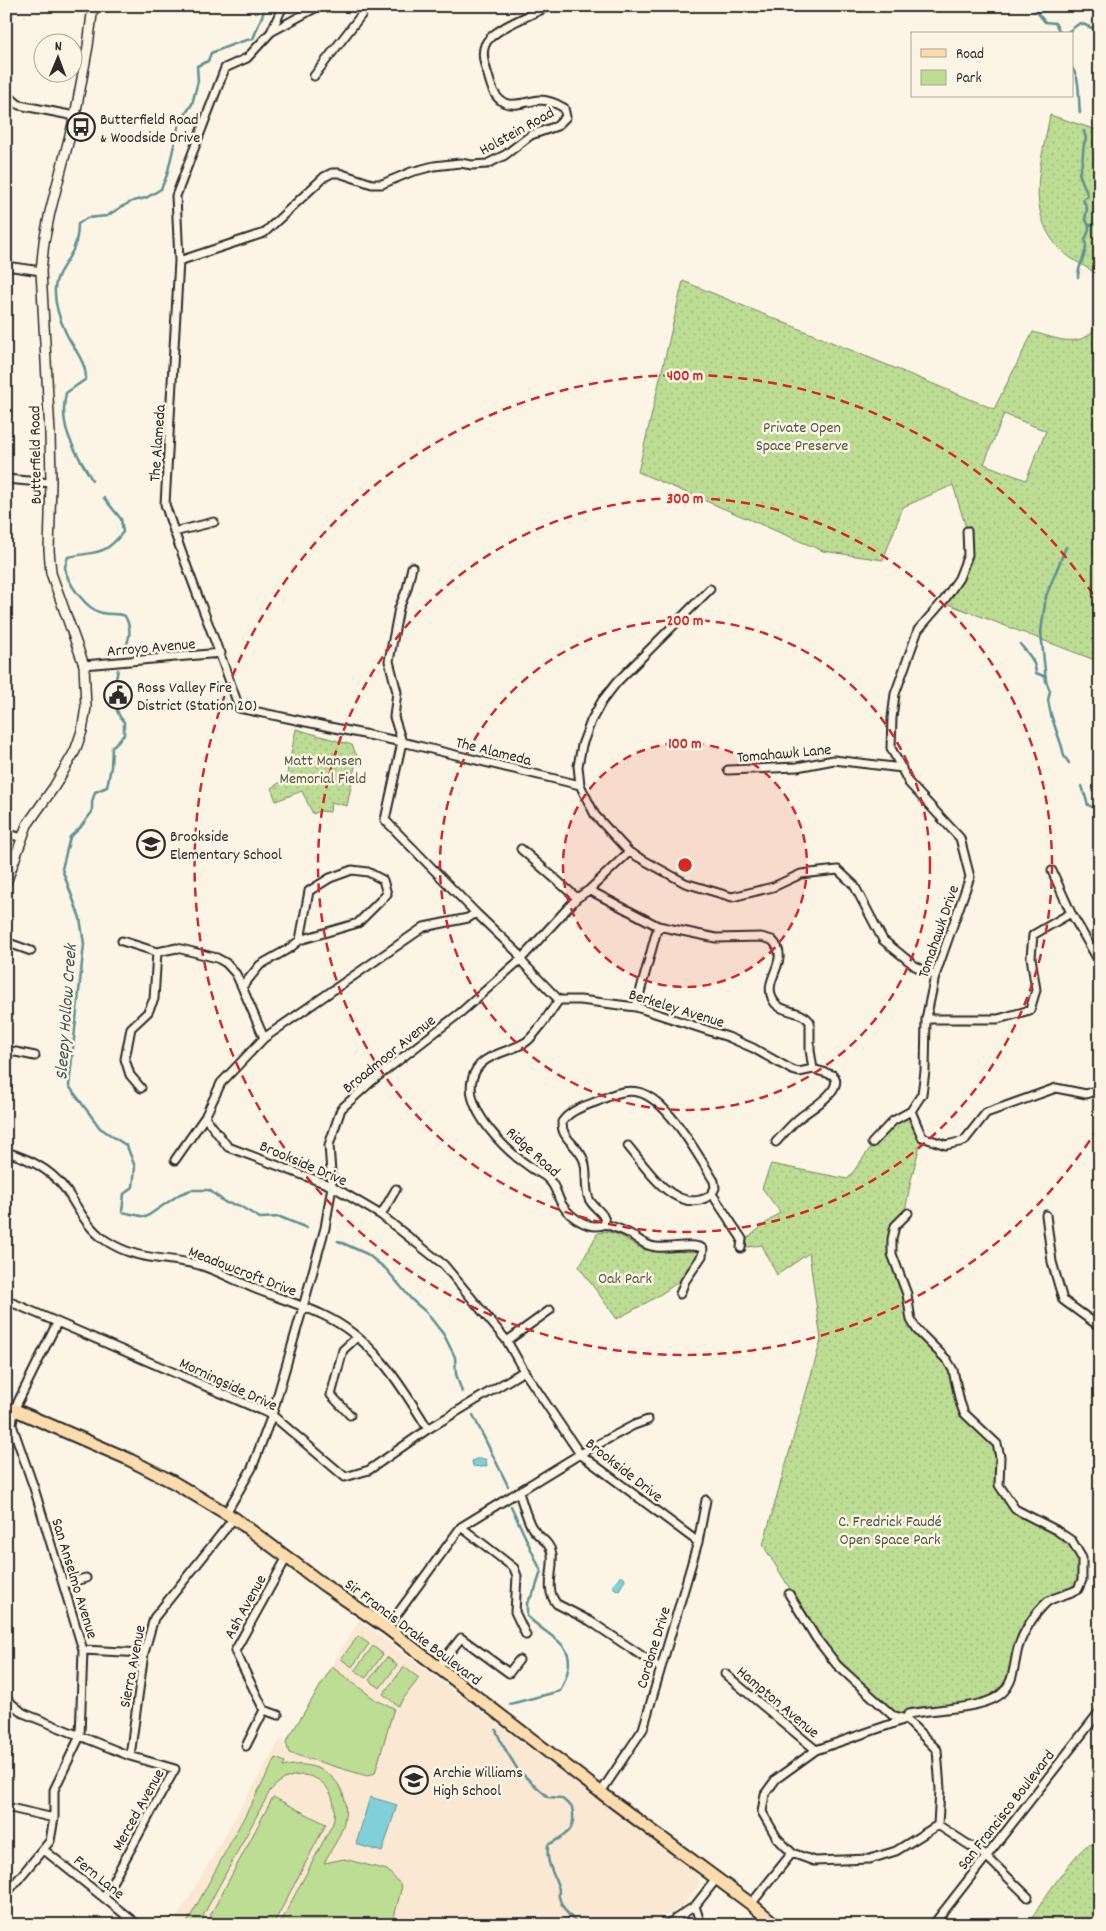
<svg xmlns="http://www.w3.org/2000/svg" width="1106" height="1931" viewBox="0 0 1106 1931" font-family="Dekko,sans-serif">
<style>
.built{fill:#fae8d2}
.green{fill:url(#green-dots);stroke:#748460;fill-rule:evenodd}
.pitch{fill:#bddc94;stroke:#748460}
.water{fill:#80d1d7;stroke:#5e8f92}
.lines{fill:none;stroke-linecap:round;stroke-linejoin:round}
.stream{stroke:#5e8f92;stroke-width:2.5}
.minor-casing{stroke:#2b2b2b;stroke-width:11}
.tertiary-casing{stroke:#2b2b2b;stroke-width:12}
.primary-casing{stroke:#2b2b2b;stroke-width:15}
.minor{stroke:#fcf5e5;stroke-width:7}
.tertiary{stroke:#fcf5e5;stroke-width:9}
.primary{stroke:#fcdcac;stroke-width:11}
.ring{fill:none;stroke:#d62828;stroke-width:2.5;stroke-dasharray:9 6}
.labels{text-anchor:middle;stroke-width:5;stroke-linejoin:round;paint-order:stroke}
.poi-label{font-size:16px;fill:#2b2b2b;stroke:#fcf5e5;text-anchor:start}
.street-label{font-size:16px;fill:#2b2b2b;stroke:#fcf5e5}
.park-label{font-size:16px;fill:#505745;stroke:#fcf5e5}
.water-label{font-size:18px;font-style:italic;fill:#405456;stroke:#fcf5e5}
.centre{fill:#d62828;stroke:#fcf5e5;stroke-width:2.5}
.ring-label{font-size:15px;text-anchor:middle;font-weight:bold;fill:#d62828;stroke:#fcf5e5;stroke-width:5;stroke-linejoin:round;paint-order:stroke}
</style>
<defs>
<pattern id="green-dots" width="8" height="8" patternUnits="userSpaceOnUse" patternTransform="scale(1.25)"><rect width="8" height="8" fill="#bddc94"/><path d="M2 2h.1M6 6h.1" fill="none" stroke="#a3bd80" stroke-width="1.8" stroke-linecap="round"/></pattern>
</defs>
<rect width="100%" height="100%" fill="#fcf5e5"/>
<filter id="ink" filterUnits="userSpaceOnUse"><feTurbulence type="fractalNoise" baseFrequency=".02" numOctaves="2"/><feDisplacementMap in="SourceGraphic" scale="10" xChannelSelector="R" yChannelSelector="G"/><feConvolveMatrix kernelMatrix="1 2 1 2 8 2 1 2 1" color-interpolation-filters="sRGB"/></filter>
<g filter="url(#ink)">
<path class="built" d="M359,1620L694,1871L699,1876L700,1884L683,1906L650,1925H173L280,1740L286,1742Z"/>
<path class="green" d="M1050,115L1100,131V273L1094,272C1083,265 1068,258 1059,248C1024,210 1042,160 1050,115Z
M683,281L994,409L1033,332C1052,337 1074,347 1090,334C1094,330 1097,325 1100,321V662L943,602L967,555V531L953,485L903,507L883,560L823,551L638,472ZM1004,414L1046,431L1026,480L984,464Z
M296,729L352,745L357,756L347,806L331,802L330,812L320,811L313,814L302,791L276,801L271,788L286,779Z
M904,1118C912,1122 915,1134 921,1141L911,1180L904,1217L894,1228L892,1254L904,1287L911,1320L947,1360L964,1413L997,1444L999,1485L1015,1509L1072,1541L1082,1558L1078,1589L1048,1601L1025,1630L1014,1672L994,1699L908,1714L906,1719L892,1715L837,1665L763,1545L821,1340L809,1253L777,1275L762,1245L747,1247L745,1240L780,1212L762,1188L771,1164L848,1179L884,1129Z
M604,1231L617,1234L644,1250L701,1247C695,1282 644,1303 617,1319L579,1267L597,1234Z
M1100,1843V1925H1029C1033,1912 1077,1850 1088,1845C1091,1844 1096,1844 1100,1843Z"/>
<path class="pitch" d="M358,1636L369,1644L352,1667L341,1659Z
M373,1646L383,1654L366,1678L355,1670Z
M387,1657L397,1665L380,1688L369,1680Z
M332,1667L376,1700L394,1708L375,1773L367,1776L289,1753L286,1742Z
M404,1667L419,1678L398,1706L383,1694Z
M276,1758L285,1762L283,1767C316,1757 351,1780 345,1817C343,1834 331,1849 324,1863L344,1859L387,1870L402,1886L392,1925H279L333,1823C343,1780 298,1758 270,1791L204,1914L202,1925H186Z
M273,1797L326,1824L273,1925H228L210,1916Z"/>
<path class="water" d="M476,1459H486L487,1466L482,1467L473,1466L472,1461Z
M619,1577H624L625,1580L619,1590L615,1589L612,1586Z
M370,1797L397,1805L382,1852L356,1844Z"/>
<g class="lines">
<path class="stream" d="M1032,6L1045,22L1055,23L1061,34
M1065,34L1080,23L1092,28L1097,26L1100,28
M1072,68C1081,79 1078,99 1080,113
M1089,225L1100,224
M1078,277C1078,262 1089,255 1085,239C1090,230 1091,227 1085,219L1087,209L1083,199L1088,196L1079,173C1085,161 1081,147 1086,139L1084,131
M92,480C75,450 58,429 66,393L86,379C86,361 73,348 66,333C60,320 54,303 55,288C56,275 63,268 69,257C76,247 78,236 78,224L87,218L107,216L121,207L133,201L146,198L161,189L167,175L179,124L192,104L198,81L197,66L208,61L211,53C225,48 238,41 253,39L266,6
M104,498L121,519L123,532C104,557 95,551 68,557C67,560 65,565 65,568C67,583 87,610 102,613C110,615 117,613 125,616C132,629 130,638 124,651
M1066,547L1046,596L1041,632L1046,681L1050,691L1048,700L1051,715L1062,747L1064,756L1069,763
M1020,644C1028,654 1035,659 1036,673L1046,677
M118,670C114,686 111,709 124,722V735L112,747L111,767L107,787L95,792L92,802V812L80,828L70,837L62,869L80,918L84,944L69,1086L100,1128L127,1146L135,1167L133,1187L124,1194L122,1212L146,1217L180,1194L191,1190H209L226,1203L238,1205L260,1218L280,1217L307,1228
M1082,786L1088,805L1100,811
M338,1241L367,1254L386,1269L412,1300L426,1312L444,1335L455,1357L456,1374L462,1392
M473,1415L508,1486
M510,1704L560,1691C584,1644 556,1644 527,1616V1603L535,1590L541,1571L511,1506
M496,1730L502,1744L518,1770L530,1781L548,1797L561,1798L572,1807C577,1831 567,1834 548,1845C546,1862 552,1870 558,1886C560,1890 558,1893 559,1897C562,1908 571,1919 580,1925"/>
<defs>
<path id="minor" d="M283,6L271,32L247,58L225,68L176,196L179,261L165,504C187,573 216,639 239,708L402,742L580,785
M271,32L319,6
M314,76L362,14L359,6
M6,94L19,105L75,116
M179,261L264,233L324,177L332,173H339L372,184H382L411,172L434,166L460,163L472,165L487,164L505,155L531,135L557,126L566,117L564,108C556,103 549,100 539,100C529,101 515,107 505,103C494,98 491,86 488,75C485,66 481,54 485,45C491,29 534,14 549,6
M6,266L41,271
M6,479L51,483
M174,532L214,522
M412,567L407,589L399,608L389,661L397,692L394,717L402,742L385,820L476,913L517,952L524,964L559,1000H580L636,1007L728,1037L753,1048L792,1070L799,1072L813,1069L833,1075C846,1090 807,1111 798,1119C790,1126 783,1134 776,1142
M710,589L617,682L602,701L591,721L582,745L578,766L580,785L595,815L629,852L685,883L732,897L773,887L801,874L838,870L854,885L883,940L915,966L935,976
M84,665L221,653
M728,770L797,767L834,760L902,768
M6,833L22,838
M521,849L577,898
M352,870L368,872L383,880L387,894L358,923L300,940L309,891L330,878Z
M1052,871L1071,913L1100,963
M589,890L658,926L716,938L761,937L772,940C792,960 763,977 772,998C779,1015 801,1008 810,1022V1050L813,1069
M122,941L157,952L177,948L217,958L226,963L236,974L242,987L264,1038
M6,942L31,951
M242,987L260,965L290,948L300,940
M559,1000C550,1012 537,1034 526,1042C507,1054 478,1053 472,1080C465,1111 506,1151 530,1167C536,1172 544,1174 549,1180C557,1187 557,1198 563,1206C571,1218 591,1231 605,1224
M636,1007L658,926
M926,1019H998L1030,1010L1036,990L1031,957L1033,935L1071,913
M6,1050L35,1056
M141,1088L130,1075L125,1059L131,1028L148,1012L154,999L157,952
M911,1111L922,1094L925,1071L926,1019L935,976L970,877L960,838L909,783L891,748L892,718L895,694L918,630L945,599L959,578L968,555L967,531
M911,1111L922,1137L946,1145L964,1141L986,1113L1056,1088L1086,1094L1100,1089
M205,1117L228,1147L332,1186L381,1215L444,1265L507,1341L524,1371L580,1454L698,1542
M872,1143L893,1121L911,1111
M6,1152C31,1159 56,1173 70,1196C80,1212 89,1229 105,1240C138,1262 164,1256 199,1265C219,1271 238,1282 258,1290C279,1298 301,1305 321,1314C372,1337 400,1383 428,1429
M175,1160L205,1117L221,1083L264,1038L424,927L468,918L476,913
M712,1194L742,1239L741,1248
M381,1215L396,1189
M1046,1215L1052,1262L1063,1300L1100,1327
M605,1224C606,1213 594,1209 589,1199C584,1187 588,1173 584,1161C579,1145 561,1140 562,1122C570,1110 585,1106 598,1101C611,1095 624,1089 638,1092C667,1098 699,1157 714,1181L715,1188C712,1195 708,1198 700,1200C670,1207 645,1166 628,1146
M605,1224C613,1227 621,1229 628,1233C638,1238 644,1246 656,1247C669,1249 694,1242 703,1249L702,1256L685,1281L680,1294
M6,1300L272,1415L345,1477L369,1470L428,1429L524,1371
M507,1341L550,1310
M350,1415L331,1395L343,1350L357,1337
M519,1493C523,1504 526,1516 531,1526C537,1537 550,1541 552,1554C554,1571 544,1590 557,1604L590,1621L660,1668
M226,1513L252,1468L272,1415L303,1307L325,1228L332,1186L329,1145L341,1109L372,1081L460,1013L521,959L577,898L589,890L629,852
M461,1527L514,1568L517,1576L515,1612L526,1635
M63,1584L86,1578
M789,1594L816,1638L837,1665L892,1715L906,1719L937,1750L940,1789L938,1825L986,1856L1028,1897
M387,1628L461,1527L580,1454L634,1425L648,1420
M83,1650L144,1653
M437,1668L461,1638L509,1673L519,1660
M725,1674L816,1750
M6,1699L23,1713L80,1736L130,1756L175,1769L104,1897
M278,1715L264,1710L235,1651L287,1557
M906,1719L908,1714C931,1709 976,1709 995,1698C1015,1687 1013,1667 1018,1648C1023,1632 1034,1614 1047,1602C1053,1597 1070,1594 1078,1589L1082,1580V1558L1072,1541L1056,1530L1015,1509L999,1485L1000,1457L997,1444L964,1413L960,1402L953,1370L947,1360L917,1330L911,1320L907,1294L892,1254V1239L895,1226L908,1213
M246,1746L264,1710
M130,1756L144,1653L154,1618L234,1518
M601,1792L643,1729L698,1542L706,1500
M6,1807L54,1818
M44,1850L138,1925
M792,1853L814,1861L870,1859L896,1851L938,1825
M6,1894L50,1841L54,1818V1790L80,1736L83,1650L34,1488L12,1425L14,1410L57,1323
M751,1904L792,1853L777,1838L762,1812L765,1794L776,1779L816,1750L906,1719
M695,1906L701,1925
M666,1925L695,1906L717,1878
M933,1925L1100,1711"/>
<path id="tertiary" d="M6,883L27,825L54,787L75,751L82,731L86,707L84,665L51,573L49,550L51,483L50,433L41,271L44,242L50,212L75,116L88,46L93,6"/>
<path id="primary" d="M6,1406L126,1458L173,1482L234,1518L324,1585L387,1628L616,1804L751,1904L776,1925"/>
</defs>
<use href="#minor" class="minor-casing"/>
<use href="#tertiary" class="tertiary-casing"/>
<use href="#primary" class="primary-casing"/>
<use href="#minor" class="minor"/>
<use href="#tertiary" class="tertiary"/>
<use href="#primary" class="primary"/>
</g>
</g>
<circle cx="685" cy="865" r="122" fill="#d62828" fill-opacity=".12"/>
<g class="ring">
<circle cx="685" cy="865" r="122"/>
<circle cx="685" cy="865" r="245"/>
<circle cx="685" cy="865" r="367"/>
<path d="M1098 1128A490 490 0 1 1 1098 602"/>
</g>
<defs>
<symbol id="bus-ring" viewBox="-11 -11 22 22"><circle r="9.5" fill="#fcf5e5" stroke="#2b2b2b" stroke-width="1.5"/><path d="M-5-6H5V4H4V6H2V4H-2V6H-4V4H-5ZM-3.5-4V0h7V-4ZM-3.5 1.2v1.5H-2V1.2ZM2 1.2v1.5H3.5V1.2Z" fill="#2b2b2b"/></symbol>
<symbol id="civic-ring" viewBox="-11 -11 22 22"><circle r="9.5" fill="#fcf5e5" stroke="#2b2b2b" stroke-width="1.5"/><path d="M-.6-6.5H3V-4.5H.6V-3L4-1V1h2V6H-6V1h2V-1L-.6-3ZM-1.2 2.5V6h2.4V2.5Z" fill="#2b2b2b"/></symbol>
<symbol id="school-ring" viewBox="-11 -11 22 22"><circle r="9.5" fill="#fcf5e5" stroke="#2b2b2b" stroke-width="1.5"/><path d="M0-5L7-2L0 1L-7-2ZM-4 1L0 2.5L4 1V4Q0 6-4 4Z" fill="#2b2b2b"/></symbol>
</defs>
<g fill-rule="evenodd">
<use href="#bus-ring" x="65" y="111" width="32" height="32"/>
<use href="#civic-ring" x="102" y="679" width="32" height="32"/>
<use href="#school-ring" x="135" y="828" width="32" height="32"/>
<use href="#school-ring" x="398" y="1764" width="32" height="32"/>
</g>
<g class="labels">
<g class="poi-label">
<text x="100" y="124">Butterfield Road<tspan x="100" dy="18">&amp; Woodside Drive</tspan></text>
<text x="137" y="692">Ross Valley Fire<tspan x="137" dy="18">District (Station 20)</tspan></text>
<text x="170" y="841">Brookside<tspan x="170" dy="18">Elementary School</tspan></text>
<text x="433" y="1777">Archie Williams<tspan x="433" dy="18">High School</tspan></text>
</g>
<g class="street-label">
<text transform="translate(516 130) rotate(-29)" y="6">Holstein Road</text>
<text transform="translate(156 443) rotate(-86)" y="6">The Alameda</text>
<text transform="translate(34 455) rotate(-91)" y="6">Butterfield Road</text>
<text transform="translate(151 646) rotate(-5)" y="6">Arroyo Avenue</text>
<text transform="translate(494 750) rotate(14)" y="6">The Alameda</text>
<text transform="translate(784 752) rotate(-5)" y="6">Tomahawk Lane</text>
<text transform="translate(937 931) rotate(-71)" y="6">Tomahawk Drive</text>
<text transform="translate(677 1007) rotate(17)" y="6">Berkeley Avenue</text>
<text transform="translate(388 1053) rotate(-39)" y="6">Broadmoor Avenue</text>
<text transform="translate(534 1151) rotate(42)" y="6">Ridge Road</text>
<text transform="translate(304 1162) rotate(23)" y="6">Brookside Drive</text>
<text transform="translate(243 1270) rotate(21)" y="6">Meadowcroft Drive</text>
<text transform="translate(229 1383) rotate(25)" y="6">Morningside Drive</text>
<text transform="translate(625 1469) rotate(38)" y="6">Brookside Drive</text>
<text transform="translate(76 1578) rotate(73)" y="6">San Anselmo Avenue</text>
<text transform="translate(244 1606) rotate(-61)" y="6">Ash Avenue</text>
<text transform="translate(414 1631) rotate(37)" y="6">Sir Francis Drake Boulevard</text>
<text transform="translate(652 1647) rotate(-73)" y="6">Cordone Drive</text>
<text transform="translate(131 1666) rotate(-79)" y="6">Sierra Avenue</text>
<text transform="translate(779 1701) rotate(40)" y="6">Hampton Avenue</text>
<text transform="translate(137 1809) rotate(-61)" y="6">Merced Avenue</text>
<text transform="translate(1005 1809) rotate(-52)" y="6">San Francisco Boulevard</text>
<text transform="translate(100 1876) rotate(39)" y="6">Fern Lane</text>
</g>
<g class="park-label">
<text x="802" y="432">Private Open<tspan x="802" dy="18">Space Preserve</tspan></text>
<text x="323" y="765">Matt Mansen<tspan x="323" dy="18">Memorial Field</tspan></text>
<text x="625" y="1283">Oak Park</text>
<text x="890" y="1526">C. Fredrick Faudé<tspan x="890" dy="18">Open Space Park</tspan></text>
</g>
<g class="water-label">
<text transform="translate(65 1012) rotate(-86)" y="6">Sleepy Hollow Creek</text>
</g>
</g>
<circle cx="685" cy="865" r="8" class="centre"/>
<g class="ring-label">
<text x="685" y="380">400 m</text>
<text x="685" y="503">300 m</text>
<text x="685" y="625">200 m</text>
<text x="685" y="748">100 m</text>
</g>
<rect width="1106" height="1931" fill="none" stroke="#fcf5e5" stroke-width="25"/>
<rect x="12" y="12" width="1081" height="1906" fill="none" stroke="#2b2b2b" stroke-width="2" filter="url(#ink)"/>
<rect x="911" y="32" width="162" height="65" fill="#fcf5e5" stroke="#a8a49b"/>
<rect x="921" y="49" width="25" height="8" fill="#fcdcac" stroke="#a8a49b"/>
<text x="956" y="58" font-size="15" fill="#2b2b2b">Road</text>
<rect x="921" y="70" width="25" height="15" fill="#bddc94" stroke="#a8a49b"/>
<text x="956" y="82" font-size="15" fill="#2b2b2b">Park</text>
<g transform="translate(58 58) rotate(1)"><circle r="24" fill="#fcf5e5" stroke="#a8a49b"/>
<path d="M0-4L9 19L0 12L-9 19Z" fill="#2b2b2b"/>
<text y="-8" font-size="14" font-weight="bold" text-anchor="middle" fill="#2b2b2b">N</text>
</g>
</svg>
